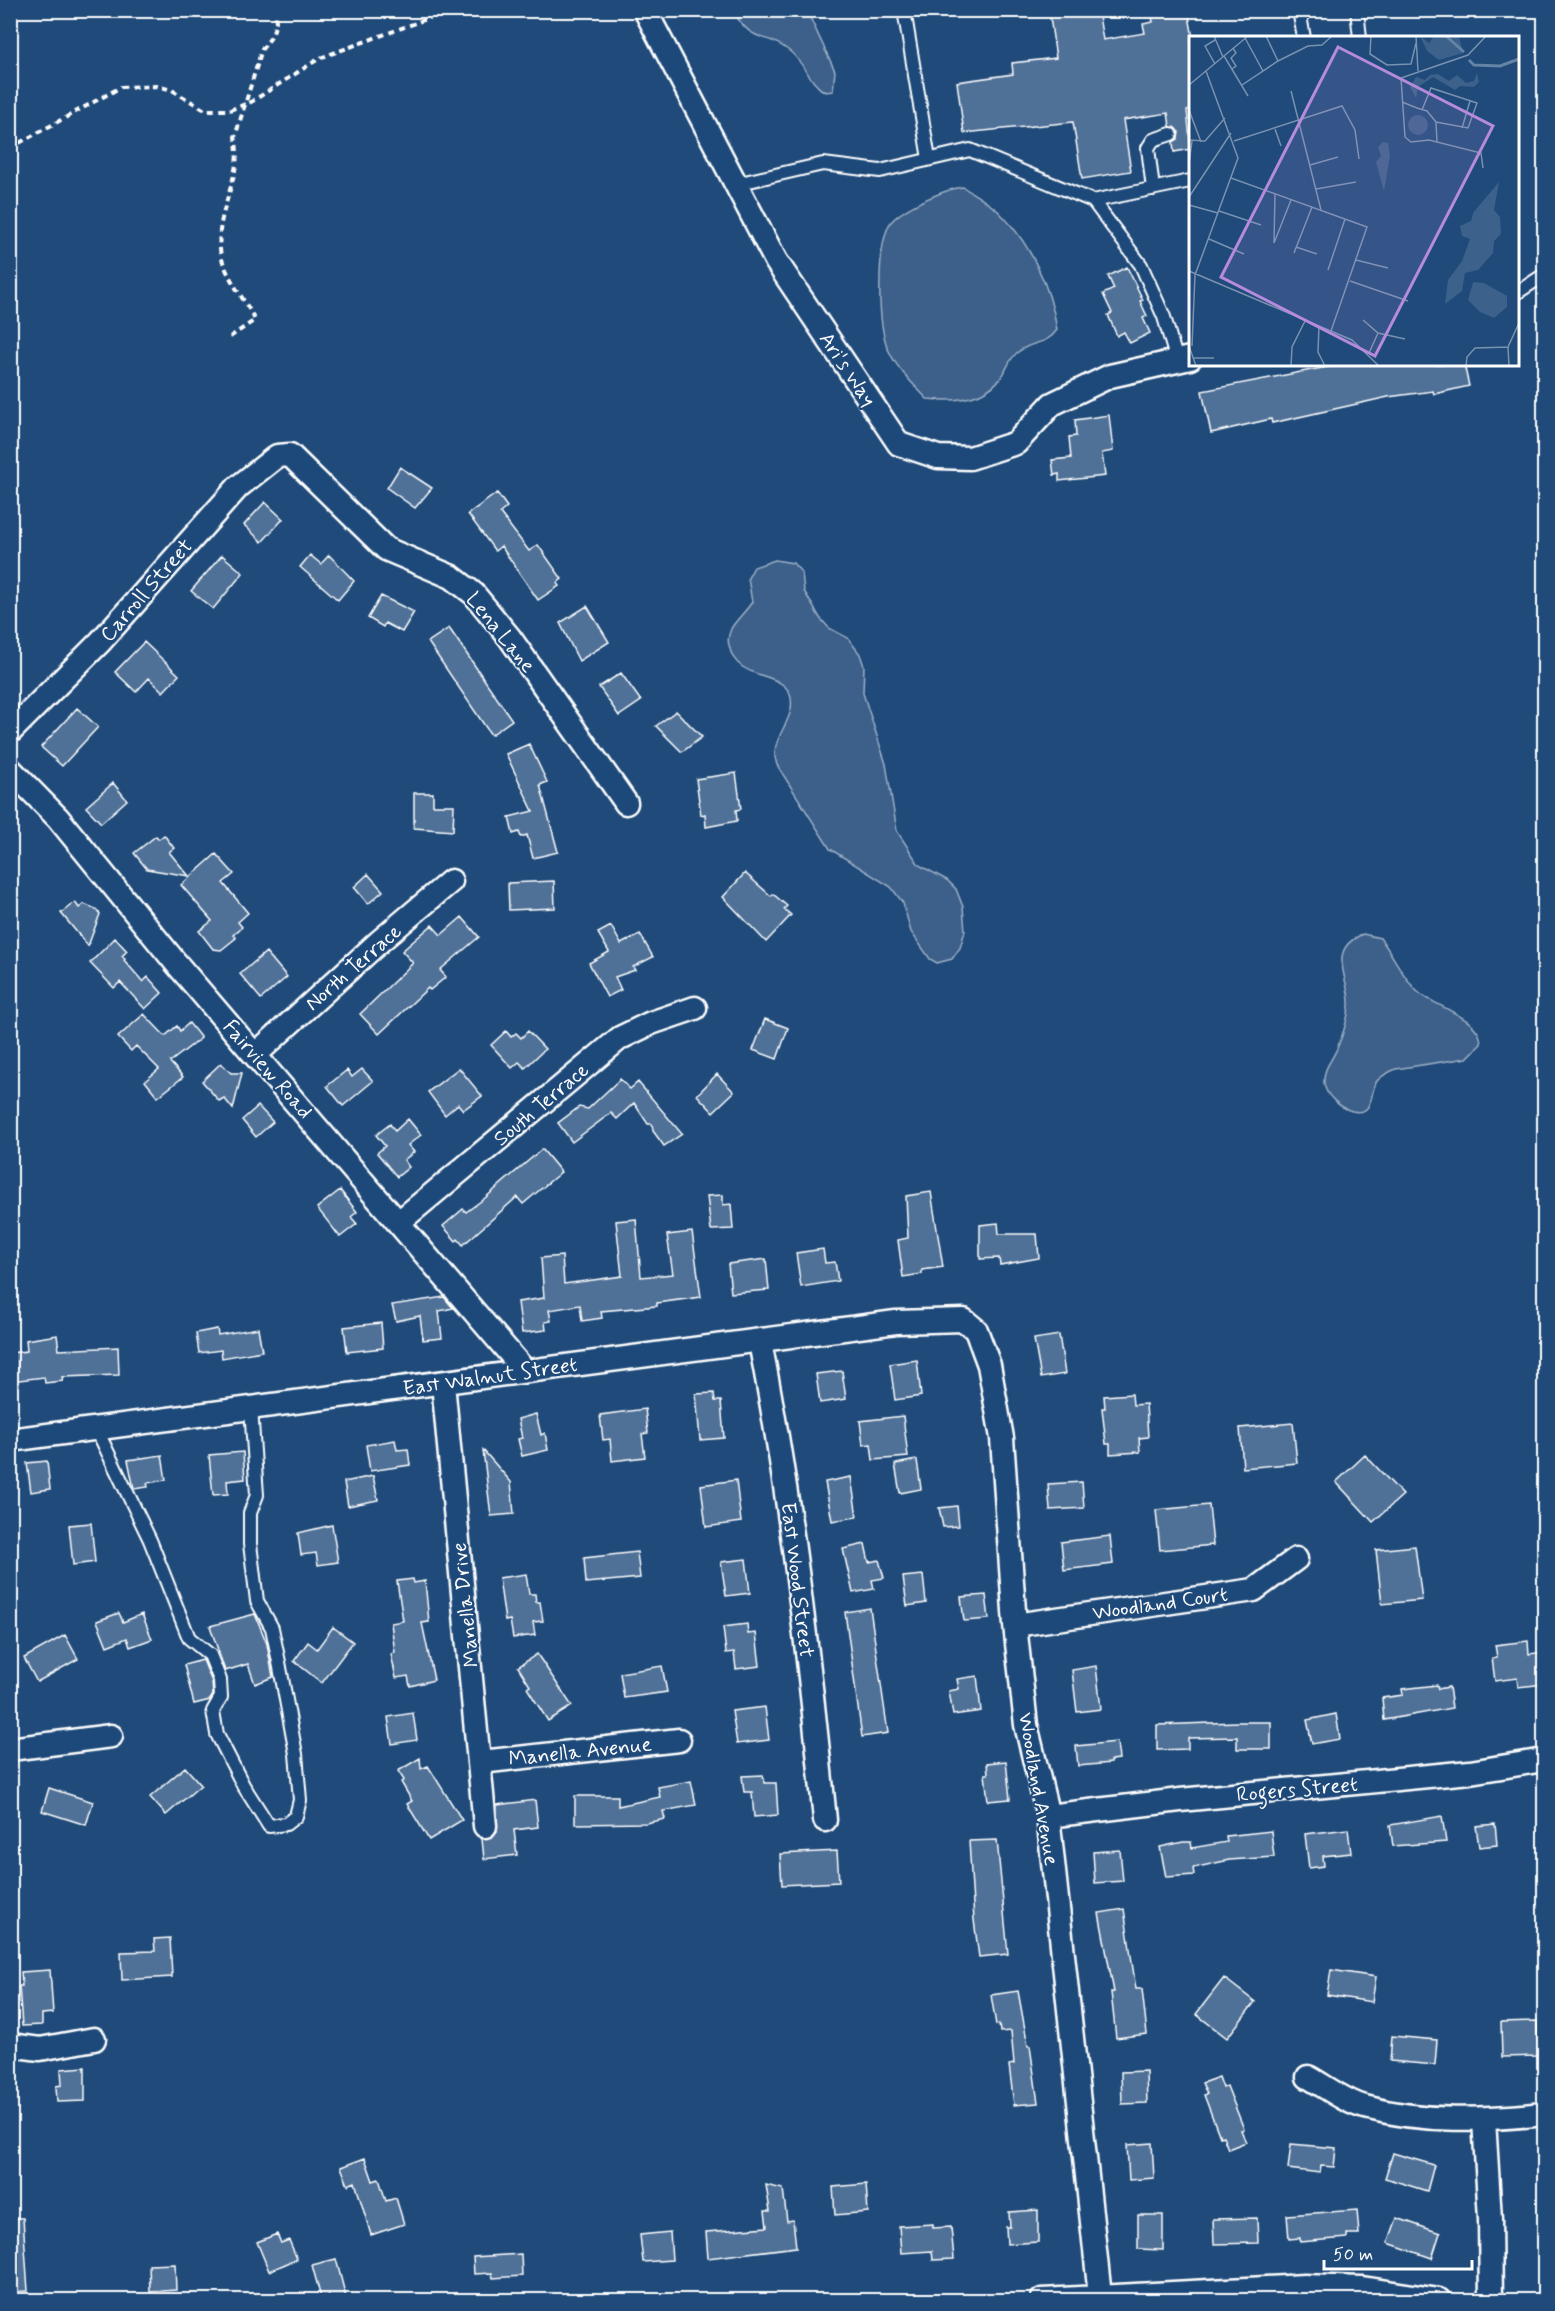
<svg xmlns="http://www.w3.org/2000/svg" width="1555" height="2311" viewBox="0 0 1555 2311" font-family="Mynerve,sans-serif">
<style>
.green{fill:#3c618b;stroke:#9eb0c5;stroke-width:1.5}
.building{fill:#507197;stroke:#fff;stroke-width:1.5}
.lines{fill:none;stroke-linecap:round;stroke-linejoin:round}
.service-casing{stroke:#fff;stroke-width:16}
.minor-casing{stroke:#fff;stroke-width:27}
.path{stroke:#fff;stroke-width:4;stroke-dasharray:6 4.5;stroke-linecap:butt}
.service{stroke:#1f4a7a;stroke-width:12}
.minor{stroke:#1f4a7a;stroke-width:22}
.labels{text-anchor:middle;stroke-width:4.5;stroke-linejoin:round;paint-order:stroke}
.street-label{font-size:21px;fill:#fff;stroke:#1f4a7a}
.inset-river{fill:none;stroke:#6583a4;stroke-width:3}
.inset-road{fill:none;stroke:#7992af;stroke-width:1.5}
.view{fill:#b68bdc;fill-opacity:0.15;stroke:#b68bdc;stroke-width:3}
.inset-edge{fill:none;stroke:#fff;stroke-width:3}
</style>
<rect width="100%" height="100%" fill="#1f4a7a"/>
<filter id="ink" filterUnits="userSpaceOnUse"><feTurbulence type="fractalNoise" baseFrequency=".0167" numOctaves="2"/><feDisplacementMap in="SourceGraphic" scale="12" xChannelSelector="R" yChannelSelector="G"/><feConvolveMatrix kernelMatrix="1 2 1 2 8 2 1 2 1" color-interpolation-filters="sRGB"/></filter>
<g filter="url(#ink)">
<path class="green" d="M733,11H807L835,71L833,91L825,92C809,83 804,61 788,50C763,31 753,45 733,11Z
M963,187C975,195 988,202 998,211C1029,241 1051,287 1057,330C1046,346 1033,340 1018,352C1010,358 1008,366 1003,375C986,400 953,402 927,399C913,384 896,368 888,349C877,323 877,253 888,227C895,210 946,189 963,187Z
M775,560L793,563L802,573L804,591L820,618L829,628L848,638L860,654L864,666L863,693L886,764L897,831L919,865L947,880L956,889L963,907L965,931L960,948L952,959L937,963L930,959L911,932L903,903L891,887L830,849L777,765C776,761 774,755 775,751C777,731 797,716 790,694C781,670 735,682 729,645C727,639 729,633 732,627C737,619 746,611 752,602L748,578L754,567Z
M1363,934L1380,938C1393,954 1403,978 1418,992C1435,1007 1482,1018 1481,1044L1467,1058L1396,1069C1389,1072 1382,1075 1377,1081C1369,1093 1375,1116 1352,1111C1340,1108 1325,1095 1324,1083C1323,1067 1333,1060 1338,1046C1343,1034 1348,1018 1349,1006C1351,979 1324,951 1363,934Z"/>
<path class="building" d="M1049,10H1098L1103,40L1145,33L1143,24L1153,22L1151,10H1188L1193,38H1191V109L1187,110L1191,149L1174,152L1173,142L1178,139L1179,132L1170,126L1168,113L1123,120L1131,171L1082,179L1073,122L964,133L957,82L1013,74L1012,63L1056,58Z
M1127,267L1143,300L1140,301L1147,316L1143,318L1150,333L1130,343L1124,332L1117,336L1108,315L1112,313L1103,294L1114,289L1108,276Z
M1343,364H1464L1469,386L1434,394L1433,391L1388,397L1272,423L1271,419L1211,433L1202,391Z
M1109,415L1113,451L1102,453L1105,476L1059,481V474L1054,475L1052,460L1071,458L1069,437L1076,436L1075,420Z
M400,467L432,488L415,508L387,488Z
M497,493L507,507L500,513L529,551L538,545L562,579L557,583L559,586L538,600L501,546L495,551L468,514Z
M265,502L283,519L262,542L244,525Z
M222,555L243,573L213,609L191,591Z
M310,555L321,564L329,555L354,581L338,600L300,567Z
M381,596L414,612L402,632L385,623L383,627L368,618Z
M587,606L609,642L579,661L560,623Z
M449,628L512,720L491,735L428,642Z
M144,642L179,675L163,692L149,678L136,692L115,672Z
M621,673L641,701L619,716L599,687Z
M77,708L98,727L62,766L41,747Z
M676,711L702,737L682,752L656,726Z
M529,744L547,782L540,785L558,852L533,858L527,835L521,837L519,832L513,834L509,817L533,811L506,754Z
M736,773L741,809L736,810L737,821L706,827L705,814L701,815L696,779Z
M113,783L127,800L101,823L86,807Z
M414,793H433V805H454L453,831L414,828Z
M164,835L174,848L169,852L189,876L147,869L134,853L156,836L159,839Z
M216,854L234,874L223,883L248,913L238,922L242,927L233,935L236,938L221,950L213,949L199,931L212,921L181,885Z
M745,873L771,896L773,894L787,906L784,909L791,915L766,942L723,897Z
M368,874L383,891L368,904L354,887Z
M554,881L555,908L509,910L508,883Z
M75,902L79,908L84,904L96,909L100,914L88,946L61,913Z
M462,917L479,937L440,970L446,977L430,990L428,988L379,1034L360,1014L413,963L402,951L432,925L441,935Z
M611,926L621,944L640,934L653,957L633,967L635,970L615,977L621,990L607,997L589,963L609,952L598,933Z
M115,938L127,951L122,956L125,959L124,960L143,982L148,977L162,993L145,1009L120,982L114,988L90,963Z
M266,952L287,977L261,999L240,974Z
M144,1014L165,1036L177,1026L180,1031L189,1023L201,1038L170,1062L183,1077L158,1097L145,1081L159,1069L136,1046L131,1051L118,1037Z
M765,1019L788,1028L777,1059L753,1050Z
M506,1031L511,1037L516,1033L521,1038L528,1031L545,1049L525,1068L519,1062L512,1068L491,1045Z
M221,1063L231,1073H242L233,1109L224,1098L219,1101L202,1081Z
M459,1068L482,1096L463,1110L458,1104L445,1115L428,1092Z
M362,1069L373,1081L343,1106L327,1086L347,1070L352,1077Z
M717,1074L734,1092L713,1112L697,1095Z
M620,1079L630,1089L638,1082L682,1134L664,1146L653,1131L652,1124H648L634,1103L617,1119L611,1113L572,1142L558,1123L579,1107L588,1109Z
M258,1106L273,1122L256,1137L242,1120Z
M408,1119L421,1135L408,1145L414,1152L404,1160L409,1167L397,1177L377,1153L385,1146L376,1135L390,1124L395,1131Z
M542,1149L561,1172L523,1204L517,1197L463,1245L458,1239L456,1241L443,1226L463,1209L466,1212L485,1198Z
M340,1190L357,1212L351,1217L357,1224L340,1237L317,1208Z
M931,1192L943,1267L922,1270V1274L903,1277L898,1240L908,1238L906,1196Z
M723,1195V1205L731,1204L733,1229L711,1230L707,1196Z
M636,1219L641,1277L673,1274L667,1235L692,1232L701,1297L657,1303V1306L601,1311L602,1318L582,1321L580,1305L549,1310L551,1321L545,1322L546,1330L522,1333L518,1302L544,1298L541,1258L562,1256L564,1284L622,1276L616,1221Z
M998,1223L999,1234H1037L1039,1258L1000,1265L999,1258L980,1259V1225Z
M823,1249L825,1263L835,1262L838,1281L801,1287L796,1253Z
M766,1259L769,1290L731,1293L728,1264Z
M444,1297L453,1308L439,1311L442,1338L423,1340L420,1316L396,1321L392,1305Z
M381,1323L383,1348L347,1352L344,1327Z
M258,1328L262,1351L222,1358L221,1350L199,1353L196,1333L217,1329L218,1335Z
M57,1335L59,1350L118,1347L119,1375L62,1377L63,1381L45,1383L44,1377L11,1381L10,1353L27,1351L26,1340Z
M1059,1335L1065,1374L1041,1378L1034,1339Z
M917,1360L921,1396L895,1400L890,1364Z
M842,1371L846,1399L820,1403L816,1374Z
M714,1393L715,1401H721L724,1438L700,1440L696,1394Z
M1132,1394L1133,1405L1146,1404L1148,1437L1139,1438L1140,1452L1110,1454V1444H1106L1102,1408H1105L1104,1396Z
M645,1409L648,1433L642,1434L645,1457L612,1461L610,1439L603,1440L600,1415Z
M536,1414L541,1435L545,1433L548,1450L522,1456L518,1439L522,1438L518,1419Z
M903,1416L908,1457L873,1460L871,1444L863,1445L860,1421Z
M1293,1423L1297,1463L1243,1468L1240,1428Z
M395,1440L397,1450L408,1449L410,1465L370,1471L366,1445Z
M483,1450L511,1482L514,1514L491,1516Z
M243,1452L245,1479L227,1481L228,1494L213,1495L209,1455Z
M162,1455L166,1480L147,1483L148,1487L134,1489L128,1460Z
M1365,1455L1403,1495L1373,1522L1336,1482Z
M917,1460L921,1489L900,1493L895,1464Z
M47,1461L50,1489L31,1492L27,1463Z
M373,1476L378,1500L348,1506L344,1482Z
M851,1477L857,1517L832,1521L825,1482Z
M736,1480L741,1522L706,1527L701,1485Z
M1082,1482L1084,1508L1050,1510L1048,1484Z
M1209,1505L1213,1545L1160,1550L1156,1510Z
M957,1506L959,1526L943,1527L939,1508Z
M91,1523L95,1562L73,1565L69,1525Z
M332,1525L338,1562L318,1565L316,1553L301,1555L298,1533Z
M1110,1536L1113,1564L1064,1570L1061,1542Z
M865,1544L869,1562L879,1560L884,1578L872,1580L874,1589L853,1593L843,1549Z
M1415,1546L1422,1600L1382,1604L1376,1550Z
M637,1552L640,1578L586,1583L584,1558Z
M746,1559L750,1593L726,1596L721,1562Z
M526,1574L529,1594H535L536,1602H540L543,1621L533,1622L535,1635L513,1638L510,1620L505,1621L499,1578Z
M923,1575L926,1603L907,1606L903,1577Z
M413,1579L414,1583L425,1581L429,1622L422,1623L434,1680L410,1686L408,1676L396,1678L391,1654L395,1653L391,1623L403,1621L397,1581Z
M986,1595L989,1619L964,1621L961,1597Z
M870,1608L888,1733L862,1737L845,1612Z
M119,1613L123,1622L142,1614L152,1639L130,1647L127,1638L107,1646L97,1621Z
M255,1614L267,1644L273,1677L255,1684L248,1664L225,1671L210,1626Z
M747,1624L748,1634L756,1633L760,1666L736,1669L734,1652L726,1653L723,1627Z
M333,1627L353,1642L322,1683L294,1661L308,1642L317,1649Z
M65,1635L78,1659L37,1682L24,1658Z
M1528,1641L1529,1654L1545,1652V1684L1518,1687L1517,1678L1495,1681L1492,1658L1497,1657L1495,1645Z
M537,1654L572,1706L548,1721L527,1688L530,1686L518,1667Z
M203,1660L212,1682L213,1695L210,1700L194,1704L184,1665Z
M662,1666L667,1692L624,1698L620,1673Z
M1096,1666L1101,1709L1077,1712L1072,1670Z
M977,1676L981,1711L953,1715L949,1691L959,1689L957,1679Z
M1437,1685L1438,1689L1449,1687L1452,1708L1384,1720L1382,1698L1403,1695L1402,1689Z
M765,1707L769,1740L737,1744L732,1711Z
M413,1713L417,1740L392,1744L388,1717Z
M1336,1714L1340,1739L1312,1744L1307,1720Z
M1237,1722H1271V1749H1237V1737L1188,1738V1749L1157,1750V1725Z
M1117,1742L1119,1759L1111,1760V1763L1078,1766L1076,1746Z
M420,1758L421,1769L428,1766L462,1820L429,1840L407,1804L412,1801L401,1782L404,1780L398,1771Z
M1006,1761L1010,1799L988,1801L985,1774H988L987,1763Z
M185,1767L201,1785L166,1815L150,1797Z
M763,1775L764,1783H776L778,1815L754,1817L752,1792H744L742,1776Z
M691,1781L696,1805L663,1811L665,1819L646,1823L575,1824V1796H618V1806L660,1797L658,1787Z
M49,1788L93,1802L86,1825L42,1811Z
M535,1800L538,1827L514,1830L517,1855L484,1859L482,1839L492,1837L497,1831V1805Z
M1442,1816L1446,1842L1393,1846L1390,1825Z
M1495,1824L1497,1845L1479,1847L1476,1826Z
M1348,1829L1351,1853L1323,1856L1324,1866L1309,1868L1305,1834Z
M1271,1831L1274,1857L1229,1860L1193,1868L1194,1875L1166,1877L1160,1847L1183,1842H1191L1192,1848L1227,1842L1226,1836Z
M997,1840L1008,1954L979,1957L974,1920L969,1841Z
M1120,1850L1123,1881L1095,1883L1093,1852Z
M837,1851L839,1882L782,1885L780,1854Z
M1124,1909L1136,1989H1142L1147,2034L1116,2038L1111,1992H1114L1099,1913Z
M170,1938L172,1977L122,1980L121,1952L155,1951L154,1939Z
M50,1970L53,2013L42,2014V2025L22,2026L19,1986H22L21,1972Z
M1331,1970L1376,1977L1372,2002L1327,1995Z
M1224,1978L1255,2002L1227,2038L1196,2014Z
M1018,1991L1028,2046H1030L1038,2103L1014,2105L1009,2065L1014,2064L1011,2031L1000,2032L999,2024L996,2025L991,1995Z
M1537,2021L1538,2056L1502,2057L1501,2022Z
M1392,2036L1437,2040L1435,2065L1390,2061Z
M85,2067V2101L57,2102L56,2086L62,2085L61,2069Z
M1146,2071L1147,2103L1122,2104L1121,2072Z
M1219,2077L1223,2088L1227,2086L1244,2129L1241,2130L1246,2142L1228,2149L1223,2136L1220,2137L1204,2095L1207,2094L1202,2083Z
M1152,2143L1154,2178L1129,2180L1127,2145Z
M1291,2144L1336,2148L1334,2167L1321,2166L1320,2173L1288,2169Z
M1393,2153L1434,2165L1427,2191L1385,2178Z
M365,2158L373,2181L379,2179L386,2201L396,2198L404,2224L371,2235L355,2182L348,2185L341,2167Z
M866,2184L868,2212L835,2215L833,2187Z
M766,2185L783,2189L787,2221L793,2220L796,2247L708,2258L706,2232L767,2227L765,2211H770Z
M1038,2210V2242L1007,2244L1006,2227H1010L1009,2212Z
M1357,2210L1359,2234H1347V2238L1300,2242V2238L1289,2239L1287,2215Z
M1138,2215H1163V2250L1138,2249Z
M10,2218H23L28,2291L10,2292Z
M1257,2218L1258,2243L1214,2244L1213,2219Z
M1397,2218L1440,2233L1432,2258L1388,2243Z
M933,2224V2228L951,2227L954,2259L933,2260L932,2251L901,2253L899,2226Z
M670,2232L672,2260L643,2262L640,2235Z
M277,2234L281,2243L289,2240L297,2259L269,2271L257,2242Z
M521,2254L522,2276L493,2278L492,2273L474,2274L473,2257Z
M336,2259L347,2301H330L329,2296L321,2298L312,2265Z
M175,2264L176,2290L150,2292L149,2265Z"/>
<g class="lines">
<defs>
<path id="service" d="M904,10L929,159
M1299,10L1304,38
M1357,10L1360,38
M736,184L823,164L880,171L970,150L1093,201L1190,181
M1153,189L1148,148L1153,140L1171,134
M1093,201L1141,265L1164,317L1177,361
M1518,292L1544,275
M96,1428L150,1540L189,1638L210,1655L220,1680L221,1697L213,1711L217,1734L243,1785L269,1826L286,1824L296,1816L300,1800L296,1754L279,1662L272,1628L257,1601L250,1544V1513L257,1495L251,1408"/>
<path id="minor" d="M645,10L776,261L899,444L938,457L970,458L1016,443L1052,404L1110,376L1190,358
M10,732L100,642L238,487L277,456L290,455L386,549L452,577L474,594L510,638L626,803
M10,769L58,818L176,963L525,1371
M256,1054L380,941L451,881
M399,1222L620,1038L651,1023L695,1008
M760,1342C791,1500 809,1659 825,1820
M443,1383L485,1826
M10,1440L896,1322L964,1320L976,1330L989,1365L1002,1438L1015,1625L1026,1725L1048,1816L1100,2296
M1015,1625L1254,1590L1296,1559
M10,1749L111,1736
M481,1762L679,1740
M1048,1816L1180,1800L1470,1772L1544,1760
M10,2045L40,2049L94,2039
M1308,2077C1325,2086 1345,2102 1365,2107C1423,2123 1485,2120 1544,2114
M1484,2120L1490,2219L1491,2300
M1042,2300L1304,2286L1362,2288L1439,2300"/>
</defs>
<use href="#service" class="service-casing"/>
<use href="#minor" class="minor-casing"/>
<path class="path" d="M10,148L121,87L157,86L172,90L205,110H230L251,102L320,58L451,10
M230,337L255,320C245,300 229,281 222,259C210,216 245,178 235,137L262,49L272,36L276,22L275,10"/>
<use href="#service" class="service"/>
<use href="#minor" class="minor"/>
</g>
</g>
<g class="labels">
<g class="street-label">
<text transform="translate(848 369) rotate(56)" y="7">Ari's Way</text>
<text transform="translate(146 590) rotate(-49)" y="7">Carroll Street</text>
<text transform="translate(501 632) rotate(51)" y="7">Lena Lane</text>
<text transform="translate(353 967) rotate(-41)" y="7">North Terrace</text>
<text transform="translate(268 1069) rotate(49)" y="7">Fairview Road</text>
<text transform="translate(541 1104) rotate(-40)" y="7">South Terrace</text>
<text transform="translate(490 1376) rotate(-8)" y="7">East Walnut Street</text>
<text transform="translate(798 1580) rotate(83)" y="7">East Wood Street</text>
<text transform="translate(1160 1603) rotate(-8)" y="7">Woodland Court</text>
<text transform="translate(465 1605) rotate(-96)" y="7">Manella Drive</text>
<text transform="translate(580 1751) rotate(-6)" y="7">Manella Avenue</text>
<text transform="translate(1039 1789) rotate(80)" y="7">Woodland Avenue</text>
<text transform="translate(1297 1789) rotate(-5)" y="7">Rogers Street</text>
</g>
</g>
<g transform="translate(1189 36)">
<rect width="330" height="330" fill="#1f4a7a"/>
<path d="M231,0L240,7L245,0H270L274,17L250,24L238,15ZM288,37L290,46L285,51L271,50L266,54L244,41L229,51L227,62L221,51L227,41L236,44L241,39L249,38L260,45L268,39L277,47L285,45ZM219 89a10 10 0 1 1 20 0a10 10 0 1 1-20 0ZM194,106L199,107L201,120L195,155L187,126L192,120L189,111ZM310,146L305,174L311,181L312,198L305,205L304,217L289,234L276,237L273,255L256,268L259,244L273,225L281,203L273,200L271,190L282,185L284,177ZM284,246L295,247L318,260V271L305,282L291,276L279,264Z" fill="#3c618b"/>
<path class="inset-river" d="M257,0L275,16M280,24L285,29L311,30L330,23"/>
<path class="inset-road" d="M25,0L34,21M77,0L89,25M182,0L181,18L198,29L222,28L227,7M227,0L229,35M56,2L74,35M35,20L59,60M26,28L16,10L26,4M43,33L47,30L42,22L47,17L44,12M0,49L59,0M53,49L89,25L119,10L133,9L143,0M102,55L132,174M213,66L228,72L238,75L247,86L279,92L288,67L242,52L233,74M0,74L12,106M247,86L248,106M273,92L281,65M86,93L92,110M0,104L16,105L36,82M45,105L153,70L166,94L170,123M0,128L3,105M121,129L149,121M294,132L292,117L240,104L222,106L216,101L212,42L279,19L297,0M42,142L178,191L142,295M127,153L167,146M86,158L85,207L102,164M0,161L42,97M0,169L29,177M30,175L72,189M20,203L55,218M107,211L128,218M105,217L123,171M167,224L199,232M139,234L156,183M0,235L163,304L190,330M161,245L219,265M174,284L189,297L216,303M130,290L129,316L136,330M0,310L7,330M3,310L6,239L49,122L17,35M180,317L189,297M5,322H25M102,330L103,311L117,283M277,330L278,321L286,312L319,311M320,330L319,311L330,287"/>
<path class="view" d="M149,11L304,90L186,320L32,241Z"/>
<rect width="330" height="330" class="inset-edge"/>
</g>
<rect width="1555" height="2311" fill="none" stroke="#1f4a7a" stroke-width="36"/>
<rect x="18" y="18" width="1519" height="2275" fill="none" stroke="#fff" stroke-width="2" filter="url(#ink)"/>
<path d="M1324 2260v9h148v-9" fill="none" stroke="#ffffff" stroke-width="3"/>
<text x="1333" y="2260" font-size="18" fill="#ffffff" stroke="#1f4a7a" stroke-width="4.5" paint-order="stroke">50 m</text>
</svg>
